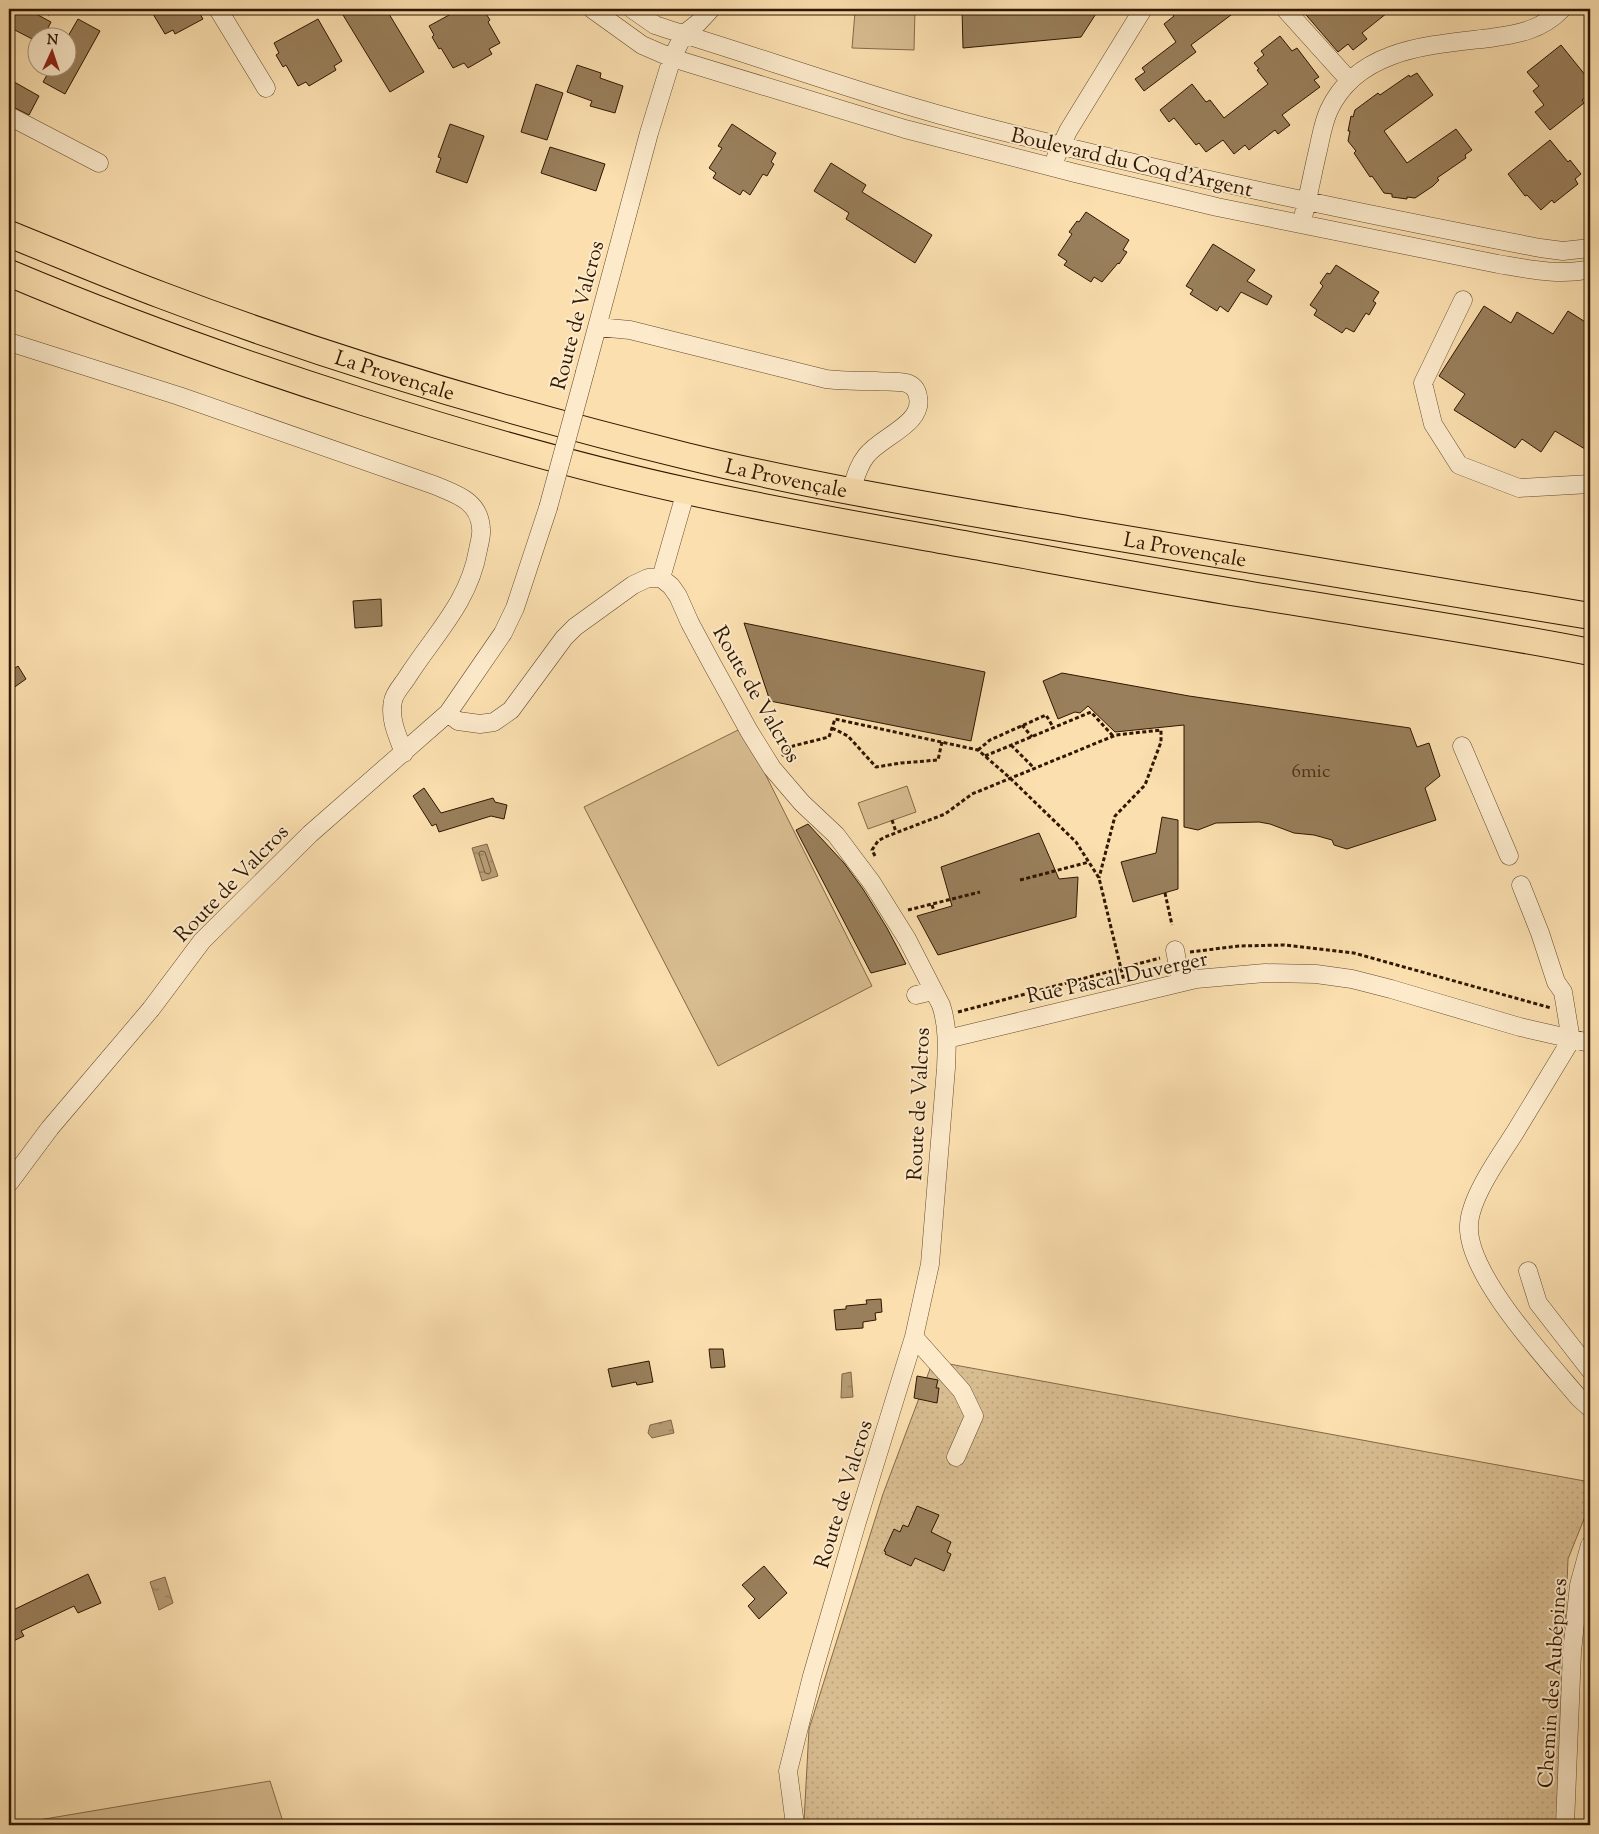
<svg xmlns="http://www.w3.org/2000/svg" width="1599" height="1834" viewBox="0 0 1599 1834" font-family="'Sorts Mill Goudy',serif">
<style>
.green{fill:url(#green-dots);stroke:#846a48}
.pitch{fill:#d8bd91;stroke:#846a48}
.water{fill:url(#water-ripples);stroke:#806646}
.lines{fill:none;stroke-linecap:round;stroke-linejoin:round}
.shore{stroke:#72593a;stroke-width:1}
.building{fill:#997f5b;stroke:#2f1700}
.minor-casing{stroke:#62492c;stroke-width:19}
.highway-casing{stroke:#2f1700;stroke-width:28}
.path{stroke:#2f1700;stroke-width:3;stroke-dasharray:4 2.5;stroke-linecap:butt}
.minor{stroke:#fceacb;stroke-width:18}
.highway{stroke:#fbdfaf;stroke-width:26}
.minor-bridge-casing{stroke:#62492c;stroke-width:19;stroke-linecap:butt}
.minor-bridge{stroke:#fceacb;stroke-width:18}
.labels{text-anchor:middle;stroke-width:4;stroke-linejoin:round;paint-order:stroke}
.number-label{font-size:19px;fill:#4a3117}
.street-label{font-size:21px;fill:#2f1700;stroke:#fceacb}
</style>
<defs>
<pattern id="green-dots" width="8" height="8" patternUnits="userSpaceOnUse" patternTransform="scale(1.25)"><rect width="8" height="8" fill="#d8bd91"/><path d="M2 2h.1M6 6h.1" fill="none" stroke="#baa27b" stroke-width="1.8" stroke-linecap="round"/></pattern>
<pattern id="water-ripples" width="26" height="14" patternUnits="userSpaceOnUse" patternTransform="scale(1.25)"><rect width="26" height="14" fill="#b69b74"/><path d="M2 4q2-2 4 0t4 0M15 11q2-2 4 0t4 0" fill="none" stroke="#947d5d"/></pattern>
</defs>
<rect width="100%" height="100%" fill="#fbdfaf"/>
<filter id="stains"><feTurbulence type="fractalNoise" baseFrequency=".004" numOctaves="4"/><feColorMatrix values="0 0 0 0 .2 0 0 0 0 .09 0 0 0 0 .02 0 0 0 .5 -.17"/></filter>
<radialGradient id="worn" r=".72"><stop offset=".6" stop-color="#630" stop-opacity="0"/><stop offset="1" stop-color="#630" stop-opacity=".3"/></radialGradient>
<path class="green" d="M933,1361L1590,1482V1504L1568,1559L1557,1825H806L804,1822L809,1729L883,1494Z"/>
<path class="pitch" d="M873,9H915L914,50L852,48L855,12Z
M742,728L872,986L718,1066L584,807Z
M907,786L916,812L868,829L858,803Z
M270,1781L284,1825H9Z"/>
<path class="water" d="M487,844L498,876L482,881L472,848Z
M851,1372L853,1397L841,1398L842,1374Z
M671,1420L674,1433L652,1438L648,1433L650,1425Z
M165,1577L173,1603L159,1610L150,1582Z"/>
<g class="lines">
<path class="shore" d="M481,851L485,852L491,871L489,874L485,873L479,854Z"/>
</g>
<path class="building" d="M9,9H27L51,22L43,38H38V42L9,27Z
M150,9H197L203,19L175,34L173,30L165,34Z
M353,9H386L424,72L390,92L343,15Z
M460,9H483L490,20L488,22L500,43L489,49L492,54L468,68L464,63L453,68L441,48L439,49L432,37L434,35L429,26Z
M962,9H1099L1081,37L963,48Z
M1168,9H1239L1191,45L1196,52L1144,91L1135,79L1145,72L1142,68L1176,42L1164,24L1174,16Z
M1301,9H1392L1362,33L1367,39L1353,50L1348,44L1338,52Z
M78,19L100,31L65,94L43,82L51,68H68L67,38Z
M318,19L342,61L334,66L336,70L309,86L306,82L298,86L286,65L283,67L276,55L279,53L274,43Z
M1280,36L1292,51L1297,48L1319,77L1314,80L1320,87L1282,115L1290,125L1278,134L1275,130L1249,150L1245,145L1234,154L1223,140L1206,152L1199,143L1196,145L1174,118L1169,122L1160,110L1192,84L1206,102L1210,100L1224,118L1268,84L1257,70L1259,69L1254,63L1264,55L1261,51Z
M1561,45L1590,81V94L1582,100L1584,103L1550,130L1535,112L1544,105L1533,91L1539,86L1527,72Z
M577,65L601,73L600,78L623,86L615,113L590,106L592,101L567,92Z
M1417,73L1433,95L1384,131L1407,163L1456,129L1472,150L1465,155L1466,158L1437,178L1439,180L1433,186L1415,198L1407,197V199L1392,197V194L1384,193L1372,176L1370,177L1354,153L1356,151L1348,141L1350,131H1348L1351,116L1353,117L1355,110L1378,93L1380,95L1409,75L1410,77Z
M9,79L39,96L29,115L9,105Z
M536,84L563,93L547,140L521,132Z
M450,124L484,136L467,183L436,172L441,158L438,157Z
M732,124L776,153L771,162L774,164L767,176L763,174L750,195L743,190L740,195L713,178L716,173L709,168L722,148L718,146Z
M1550,140L1568,162L1570,160L1581,174L1575,179L1578,184L1554,203L1552,200L1541,210L1527,195L1525,196L1508,174Z
M550,147L605,164L596,191L541,173Z
M831,163L866,185L862,192L932,235L915,263L846,219L849,213L814,191Z
M1086,212L1129,240L1123,250L1127,252L1119,264L1118,263L1102,282L1094,277L1091,282L1064,265L1067,261L1058,255L1072,234L1069,232L1077,221L1079,222Z
M1213,244L1255,270L1247,281L1272,296L1267,305L1241,292L1228,312L1220,306L1217,311L1190,294L1193,290L1186,286Z
M1336,265L1379,292L1373,301L1376,303L1369,315L1366,313L1354,332L1346,328L1342,333L1314,315L1317,310L1310,305L1323,286L1320,283L1327,273L1330,274Z
M1484,306L1511,323L1517,312L1553,334L1568,311L1590,325V452L1555,431L1541,452L1522,439L1515,448L1454,410L1465,394L1439,376Z
M381,599L382,626L355,628L353,601Z
M744,623L985,672L971,741L770,701Z
M18,666L26,679L9,691V672Z
M1062,673L1189,696L1410,728L1417,747L1429,743L1440,776L1425,788L1436,820L1347,849L1334,845L1332,840L1314,835L1294,833L1270,824L1259,822L1216,823L1198,830L1184,827V725L1115,732L1088,706L1080,713L1075,712L1058,719L1043,681Z
M424,788L441,813L493,798L495,802L507,805L504,819L491,816L439,832L436,824L432,826L413,796Z
M1162,817L1178,820V889L1133,902L1121,862L1156,853Z
M808,824L844,863L863,889L887,928L906,964L871,973L796,830Z
M1039,833L1059,879L1078,877L1076,917L938,955L917,916L952,906L941,867Z
M881,1299L882,1312L875,1313L876,1320L863,1322V1328L836,1330L834,1310L846,1309V1306L867,1304L866,1300Z
M709,1349H723L725,1367L711,1368Z
M649,1361L653,1382L637,1385L636,1382L612,1387L608,1369Z
M917,1376L938,1380L936,1388H939L937,1403L914,1398Z
M917,1506L939,1515L931,1532L951,1542L947,1552L951,1554L944,1571L915,1558L911,1566L885,1554L886,1552L884,1551L894,1529L900,1532L903,1525L908,1527Z
M764,1566L787,1593L759,1619L748,1606L755,1599L742,1585Z
M88,1574L101,1603L78,1613L74,1606L21,1631L24,1636L9,1643V1606L11,1611Z"/>
<g class="lines">
<defs>
<path id="minor" d="M218,9L266,88
M592,9L642,45L672,58L905,129L1075,173L1217,207L1498,264C1528,269 1560,276 1590,269
M632,9L655,25L670,30C775,62 879,100 985,127C1169,174 1354,212 1540,248L1563,251L1590,248
M1285,9L1349,80
M9,116L99,163
M1056,157L1068,131L1143,9
M1304,213C1309,193 1313,171 1318,150C1321,137 1323,123 1329,110C1358,48 1431,45 1490,38C1518,34 1542,30 1562,9
M1463,300L1423,383L1433,424L1459,465L1519,488L1590,484
M598,327L630,330L826,379C843,381 859,381 876,381C885,382 896,381 906,383C913,385 917,390 918,397C924,424 880,437 866,456C858,466 855,479 851,491
M9,342L179,396L434,485C455,494 479,500 481,528C482,535 479,544 478,550C469,602 435,634 408,676C404,683 394,693 393,701C389,719 398,737 404,753
M585,372L649,133L672,58L684,34L698,23L711,9
M661,578L686,491
M448,713L458,721L480,724L494,722L511,710L564,638L575,627L633,585L648,578H661L671,586L678,596L690,623L712,664L749,731L772,768L802,803L836,835L872,883L907,939L941,1005C948,1026 947,1047 946,1068L930,1264L914,1337L856,1525L812,1676L788,1771L795,1825
M1462,746L1509,856
M1521,885L1540,933L1556,982L1563,992L1571,1040C1552,1071 1533,1103 1514,1134C1499,1157 1470,1198 1469,1225C1466,1274 1548,1361 1579,1398L1590,1408
M1175,950L1181,982
M916,995L933,991
M947,1039L1196,979L1265,973L1316,974L1352,979L1391,989L1520,1027L1590,1043
M9,1183L50,1128L151,1009L202,941L310,834L448,713L503,633L515,608L548,508
M1528,1271L1538,1303L1590,1370
M914,1337L962,1391L974,1416L956,1457
M1565,1825L1572,1652L1579,1585L1590,1545"/>
<g id="highway">
<path id="s1" d="M9,234C59,254 110,276 161,295C332,360 508,412 686,456C813,487 943,508 1072,530C1245,560 1418,588 1590,616"/>
<path d="M9,273C125,322 243,364 363,402C470,436 577,467 687,491C780,512 875,528 969,545C1063,562 1157,580 1251,595C1364,614 1478,630 1590,652"/>
</g>
</defs>
<use href="#minor" class="minor-casing"/>
<use href="#highway" class="highway-casing"/>
<path class="path" d="M37,9L49,15
M1022,725L1032,737
M832,728L848,736L876,767L901,763L938,760L942,742
M1011,745L1034,768
M978,750L990,740L1046,715L1053,727
M782,756L793,746L829,737L835,719L978,750L1010,778L1076,842L1099,878L1124,981
M985,756L1091,712L1113,736
M892,820L896,832
M875,856L872,850L878,841L885,837L945,814L972,794L1116,735L1161,730V742L1145,785L1115,816L1099,878
M1020,880L1089,862
M1165,893L1172,925
M932,905L934,911
M908,910L980,892
M1190,952L1239,946L1284,945L1354,953L1551,1008
M958,1012L1160,958"/>
<use href="#minor" class="minor"/>
<use href="#highway" class="highway"/>
<defs>
<path id="minor-bridge" d="M548,508L585,372"/>
</defs>
<use href="#minor-bridge" class="minor-bridge-casing"/>
<use href="#minor-bridge" class="minor-bridge"/>
</g>
<g class="labels">
<g class="number-label">
<text x="1311" y="777">6mic</text>
</g>
<g class="street-label">
<text transform="translate(1132 162) rotate(13)" y="7">Boulevard du Coq d'Argent</text>
<text transform="translate(577 315) rotate(-75)" y="7">Route de Valcros</text>
<text dy="7" stroke="none"><textPath href="#s1" startOffset="411">La Provençale</textPath></text>
<text dy="7" stroke="none"><textPath href="#s1" startOffset="816">La Provençale</textPath></text>
<text dy="7" stroke="none"><textPath href="#s1" startOffset="1221">La Provençale</textPath></text>
<text transform="translate(757 694) rotate(60)" y="7">Route de Valcros</text>
<text transform="translate(231 883) rotate(-46)" y="7">Route de Valcros</text>
<text transform="translate(1117 977) rotate(-12)" y="7">Rue Pascal Duverger</text>
<text transform="translate(918 1104) rotate(-87)" y="7">Route de Valcros</text>
<text transform="translate(843 1494) rotate(-73)" y="7">Route de Valcros</text>
<text transform="translate(1552 1683) rotate(-86)" y="7">Chemin des Aubépines</text>
</g>
</g>
<rect width="1599" height="1834" fill="none" stroke="#fbdfaf" stroke-width="30"/>
<rect x="10" y="10" width="1579" height="1814" fill="none" stroke="#2f1700" stroke-width="2.5"/>
<rect x="15" y="15" width="1569" height="1804" fill="none" stroke="#2f1700"/>
<g transform="translate(52 52) rotate(3)"><circle r="24" fill="#fceacb" stroke="#aa967a"/>
<path d="M0-4L9 19L0 12L-9 19Z" fill="#8f2418"/>
<text y="-8" font-size="14" font-weight="bold" text-anchor="middle" fill="#2f1700">N</text>
</g>
<rect width="100%" height="100%" filter="url(#stains)"/>
<rect width="100%" height="100%" fill="url(#worn)"/>
</svg>
